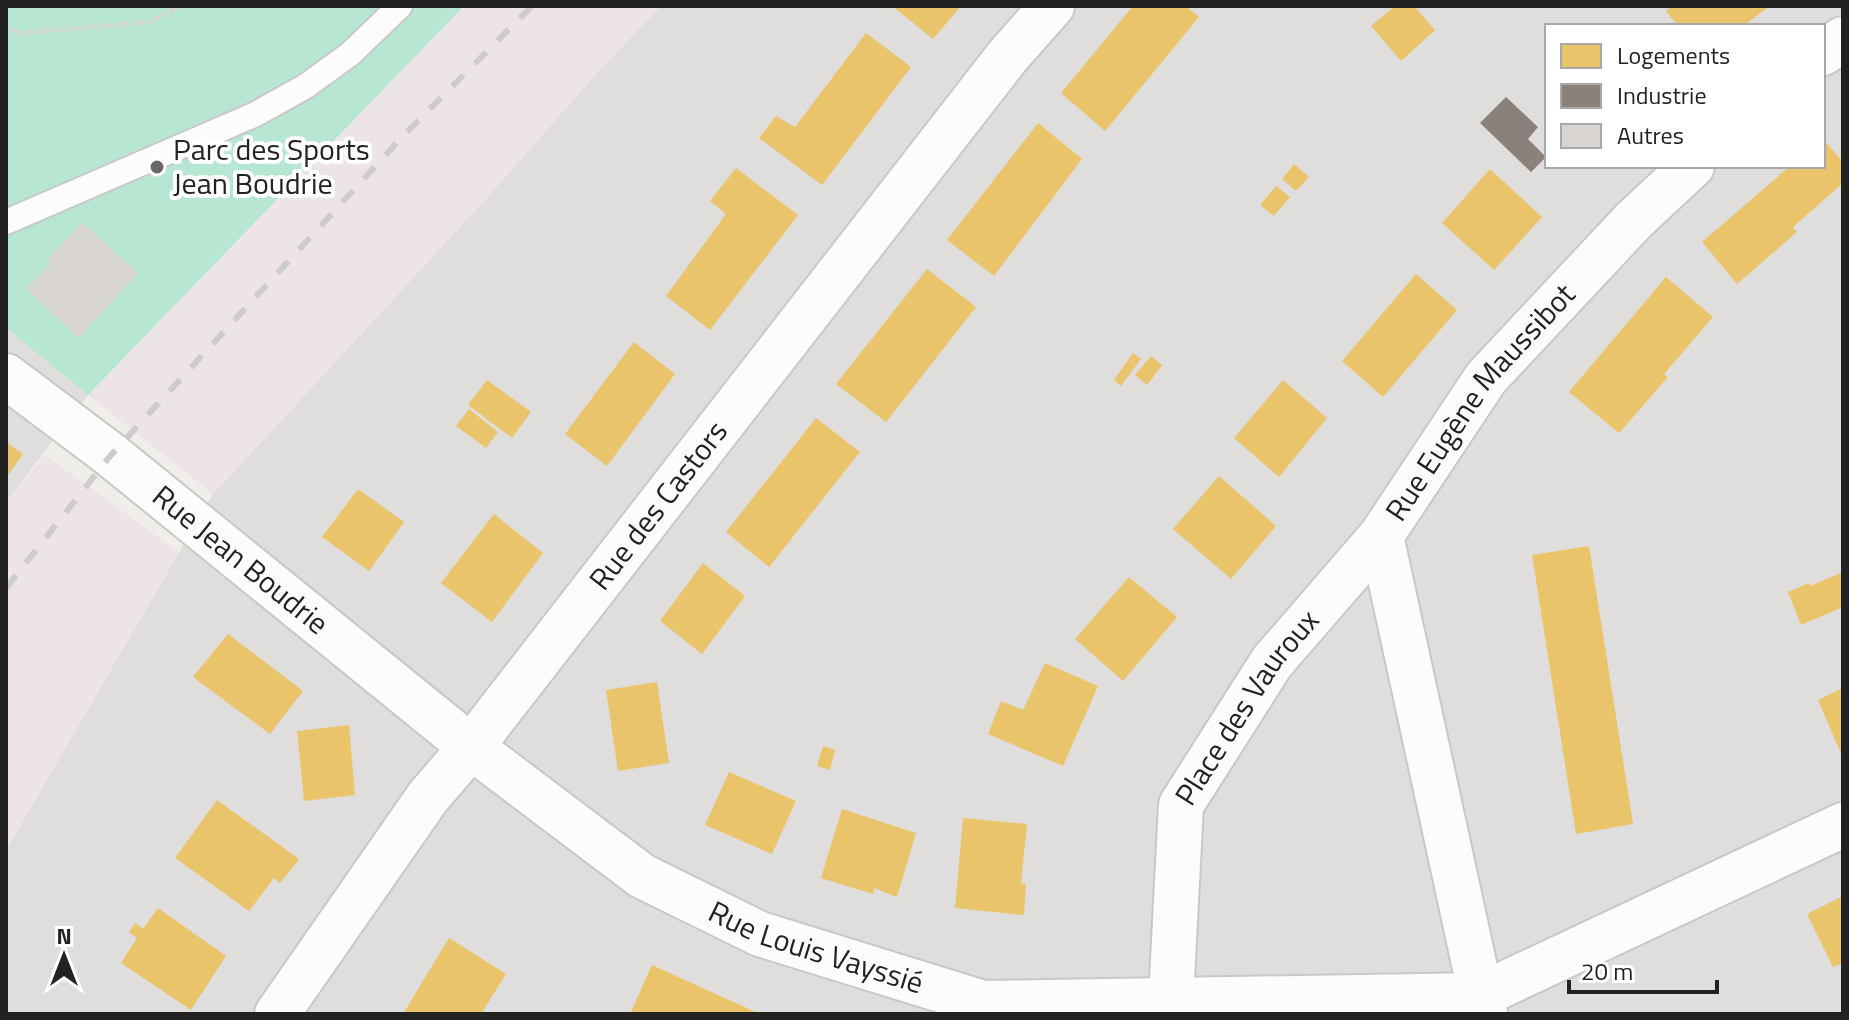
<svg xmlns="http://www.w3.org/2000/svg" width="1849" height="1020" viewBox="0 0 1849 1020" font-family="'Titillium Web',sans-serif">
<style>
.residential{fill:#dfdedc;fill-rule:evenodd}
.industrial{fill:#ede4e9}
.pitch{fill:#b7e6d2}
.homes{fill:#e9c46a}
.industry{fill:#8a817c}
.building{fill:#d7d4d2}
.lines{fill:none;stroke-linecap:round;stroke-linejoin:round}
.lane-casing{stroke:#c9c8c7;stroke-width:28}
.street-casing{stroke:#c9c8c7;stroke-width:48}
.path{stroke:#dccecd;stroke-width:5;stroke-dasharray:4 4;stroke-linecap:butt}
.lane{stroke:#fdfcfc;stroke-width:24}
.street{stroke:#fdfcfc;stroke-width:44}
.rail{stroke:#ccc;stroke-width:6;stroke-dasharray:16 16;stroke-linecap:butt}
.poi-dot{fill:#6a6968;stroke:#fff;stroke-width:3}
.labels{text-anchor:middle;stroke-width:8;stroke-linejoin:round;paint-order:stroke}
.poi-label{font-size:30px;fill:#222;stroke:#fff;text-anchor:start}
.street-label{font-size:30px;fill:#222;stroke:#fff}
</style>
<rect width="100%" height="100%" fill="#f0eeeb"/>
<path class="residential" d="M661,6H1843V1014H6V850L213,494L483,202L602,67ZM1547,26H1823V166H1547Z
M6,328L88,395L6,502Z"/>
<path class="industrial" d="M464,6H661L602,67L483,202L213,494L88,395Z
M45,455L179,552L6,850V502Z"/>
<path class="pitch" d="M6,6H464L88,395L6,328Z"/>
<path class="homes" d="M892,6H961L933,39Z
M1133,6H1186L1199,17L1105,131L1061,93Z
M1395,6H1414L1435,30L1401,61L1371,26Z
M1672,6H1770L1743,26H1678L1666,11Z
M866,33L911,67L822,185L759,138L776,116L795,127Z
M1038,123L1082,159L994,276L947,240Z
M1823,139L1843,162V183L1793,227L1797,232L1737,284L1702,242L1790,166H1823Z
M1294,164L1309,177L1296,191L1282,179Z
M736,168L798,215L710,330L666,296L726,214L710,201Z
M1490,169L1542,217L1494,270L1442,223Z
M1276,186L1290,197L1274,216L1260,205Z
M927,269L976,307L886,422L836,384Z
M1416,274L1457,310L1383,397L1342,361Z
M1666,277L1713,317L1664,374L1668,377L1619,433L1569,392Z
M634,342L675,374L607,466L565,434Z
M1133,353L1141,359L1121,386L1114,380Z
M1151,356L1162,365L1147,385L1135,375Z
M487,380L531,412L512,438L468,405Z
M1283,380L1327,418L1279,477L1234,438Z
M469,409L498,432L486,448L456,426Z
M816,418L860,452L769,567L726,532Z
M6,442L23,454L6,478Z
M1219,476L1276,526L1231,579L1173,529Z
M358,489L404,522L369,571L322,537Z
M494,514L543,553L492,622L441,583Z
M1589,546L1633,824L1576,834L1532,555Z
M703,563L745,596L702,654L660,621Z
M1843,572V607L1801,625L1788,592L1809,583L1810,586Z
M1129,577L1177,617L1123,681L1075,639Z
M228,634L303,691L270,734L193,677Z
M1045,663L1098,686L1063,766L988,734L1001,701L1023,710Z
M657,682L669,763L618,771L606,690Z
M1843,688V758L1818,700Z
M349,725L355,795L304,801L297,731Z
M823,746L835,750L830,770L817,766Z
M729,772L796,801L772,854L705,825Z
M217,800L299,859L280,883L274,878L249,911L175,858Z
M842,809L916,833L897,897L874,888L873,894L821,878Z
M963,818L1027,824L1021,883L1026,884L1024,915L955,908Z
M1843,896V963L1833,967L1807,914Z
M158,908L226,956L191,1010L121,963L137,938L129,932L135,923L143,929Z
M449,938L506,974L481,1014H403Z
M652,965L760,1014H630Z"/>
<path class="industry" d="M1506,97L1538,127L1528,139L1546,157L1531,172L1480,123Z"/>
<path class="building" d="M82,222L138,273L79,338L26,289L51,263L47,260Z"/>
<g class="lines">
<defs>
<path id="lane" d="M6,222L256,114L306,86L350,54L400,6"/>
<g id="street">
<path d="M1823,53L1843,39"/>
<path id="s1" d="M6,376L111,455L471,747L642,876L760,934L983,1003L1481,995L1843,825"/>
<path id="s2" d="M1171,999L1181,805L1272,662L1381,536"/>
<path id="s3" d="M277,1014L428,797L471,747L1007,57L1052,6"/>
<path id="s4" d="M1485,1014L1381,536L1486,378L1634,220L1692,166"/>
</g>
</defs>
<use href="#lane" class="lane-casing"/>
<use href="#street" class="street-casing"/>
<path class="path" d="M6,27L21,33L150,22L181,6"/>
<use href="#lane" class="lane"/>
<use href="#street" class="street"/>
<path class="rail" d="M6,588L111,455L403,136L532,6"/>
</g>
<circle class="poi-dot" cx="157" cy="167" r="8"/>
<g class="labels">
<g class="poi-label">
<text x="173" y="160">Parc des Sports<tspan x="173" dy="34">Jean Boudrie</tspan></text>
</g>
<g class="street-label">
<text dy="10" stroke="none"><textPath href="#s4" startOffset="656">Rue Eugène Maussibot</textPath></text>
<text dy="10" stroke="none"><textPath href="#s3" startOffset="636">Rue des Castors</textPath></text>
<text dy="10" stroke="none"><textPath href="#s1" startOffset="298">Rue Jean Boudrie</textPath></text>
<text dy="10" stroke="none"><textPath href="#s2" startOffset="312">Place des Vauroux</textPath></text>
<text dy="10" stroke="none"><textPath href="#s1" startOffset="998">Rue Louis Vayssié</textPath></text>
</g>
</g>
<rect width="1849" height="1020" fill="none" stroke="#222222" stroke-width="16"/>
<rect x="1545" y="24" width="280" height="144" fill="#ffffff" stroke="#a7a7a7" stroke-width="2"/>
<rect x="1561" y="44" width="40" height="24" fill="#e9c46a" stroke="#a7a7a7" stroke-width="2"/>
<text x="1617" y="64" font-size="24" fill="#222222">Logements</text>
<rect x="1561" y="84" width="40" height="24" fill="#8a817c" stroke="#a7a7a7" stroke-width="2"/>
<text x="1617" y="104" font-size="24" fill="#222222">Industrie</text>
<rect x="1561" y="124" width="40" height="24" fill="#d7d4d2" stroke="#a7a7a7" stroke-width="2"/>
<text x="1617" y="144" font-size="24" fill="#222222">Autres</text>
<g transform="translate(64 956)" stroke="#ffffff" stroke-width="6" paint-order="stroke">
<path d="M0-6L14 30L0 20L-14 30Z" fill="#222222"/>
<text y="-12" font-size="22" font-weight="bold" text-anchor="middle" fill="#222222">N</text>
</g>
<path d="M1569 980v12h148v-12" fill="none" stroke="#222222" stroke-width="4"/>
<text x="1581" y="980" font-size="24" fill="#222222" stroke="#ffffff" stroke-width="6" paint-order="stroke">20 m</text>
</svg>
